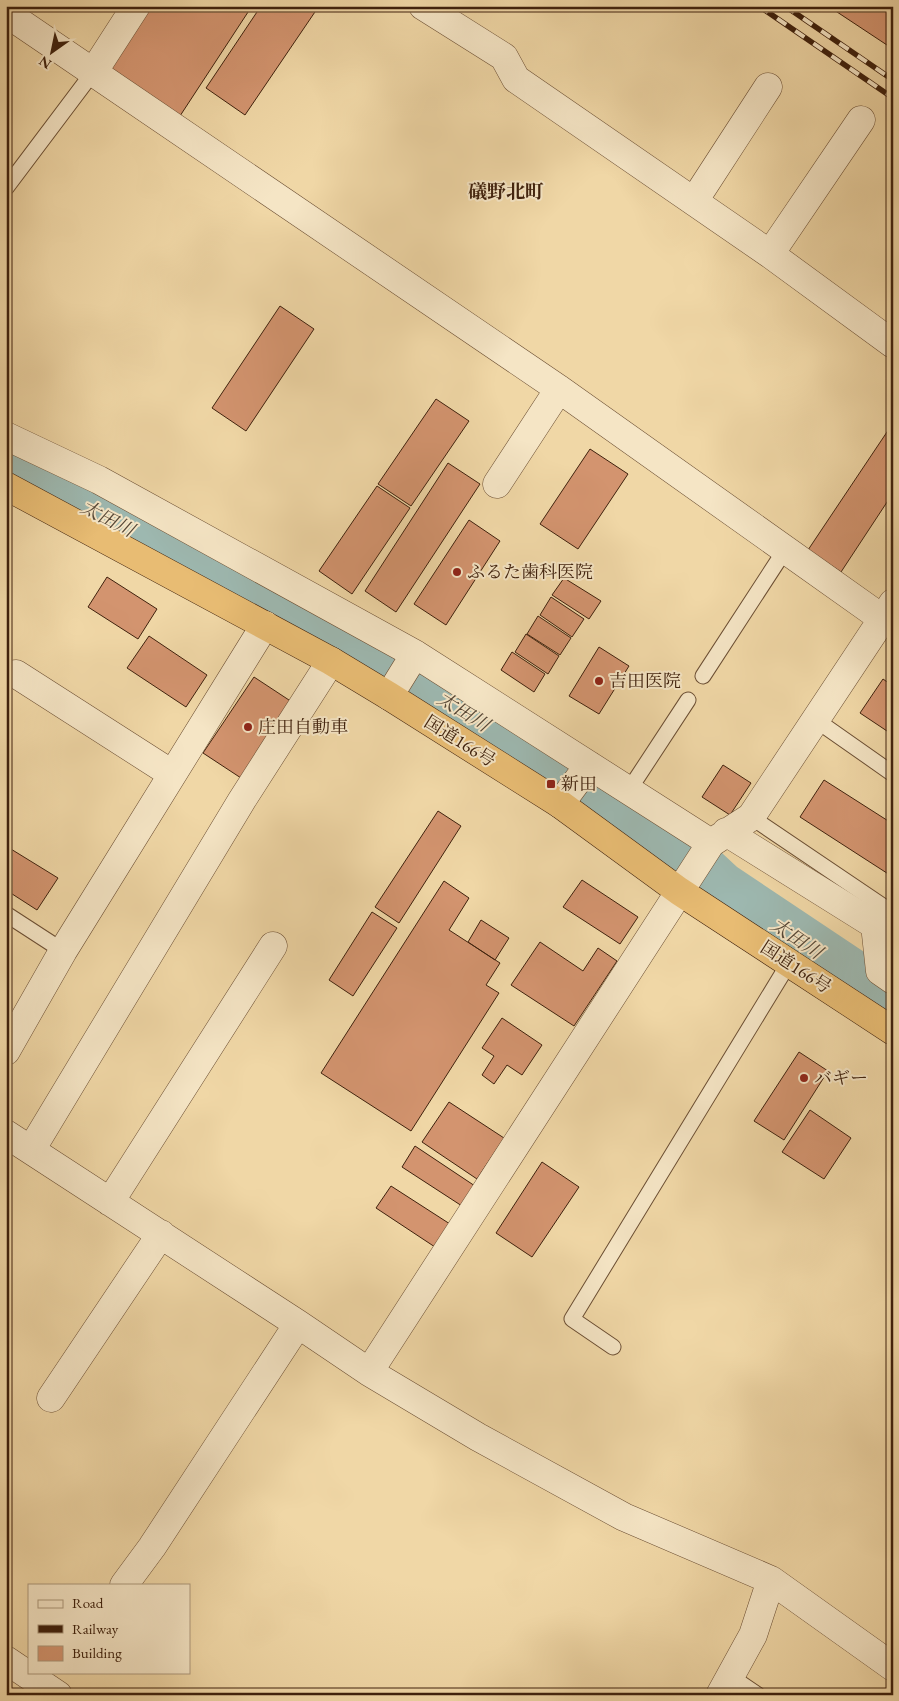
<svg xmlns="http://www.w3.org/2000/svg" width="899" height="1701" viewBox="0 0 899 1701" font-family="'EB Garamond','Noto Serif JP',serif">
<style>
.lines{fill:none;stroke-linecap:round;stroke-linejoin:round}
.river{stroke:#9db8b0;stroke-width:51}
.building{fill:#d3946f;stroke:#3f210d}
.service-casing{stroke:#6b4e33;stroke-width:17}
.minor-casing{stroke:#6b4e33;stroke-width:29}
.trunk-casing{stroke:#3f210d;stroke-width:29}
.service{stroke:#f5e5c5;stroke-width:15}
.minor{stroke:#f5e5c5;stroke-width:28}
.trunk{stroke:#e8bc73;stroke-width:28}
.rail-casing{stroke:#3f210d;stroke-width:5.5}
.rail{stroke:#f5e5c5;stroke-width:4;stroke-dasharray:11;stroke-linecap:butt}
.poi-dot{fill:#8f2418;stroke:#f5e5c5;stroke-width:2}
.labels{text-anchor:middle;stroke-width:4;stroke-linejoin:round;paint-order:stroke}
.poi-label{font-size:18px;fill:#3f210d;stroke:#f5e5c5;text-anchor:start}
.street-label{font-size:18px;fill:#3f210d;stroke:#f5e5c5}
.neighbourhood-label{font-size:19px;font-weight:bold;fill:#3f210d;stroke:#f5e5c5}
.water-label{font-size:19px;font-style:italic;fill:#564736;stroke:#f5e5c5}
</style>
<rect width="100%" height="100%" fill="#f0d7a6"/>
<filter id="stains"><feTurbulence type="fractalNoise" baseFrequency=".004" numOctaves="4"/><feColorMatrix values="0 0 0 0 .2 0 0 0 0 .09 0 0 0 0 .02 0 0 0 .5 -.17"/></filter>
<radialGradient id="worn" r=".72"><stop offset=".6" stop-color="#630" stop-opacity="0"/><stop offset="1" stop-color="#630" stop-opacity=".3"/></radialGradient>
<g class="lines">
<path class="river" d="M6,465L379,659L663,833L721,887L893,1002"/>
</g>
<path class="building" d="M148,6H252L178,119L105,71Z
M261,6H319L245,115L206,88Z
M828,6H893V49Z
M280,306L314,329L246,431L212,408Z
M436,399L469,421L411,506L378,484Z
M893,423V493L841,572L808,550Z
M590,449L628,474L578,549L540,524Z
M448,463L480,484L396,612L365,591Z
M377,486L410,508L352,594L319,571Z
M469,520L500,541L446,625L414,604Z
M107,577L157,609L138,639L88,607Z
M564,578L601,601L589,619L552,595Z
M551,597L584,619L572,637L540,615Z
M538,616L571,638L560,655L527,634Z
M526,634L559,656L548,674L515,652Z
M149,636L207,675L186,707L127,668Z
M599,647L629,666L599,714L569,696Z
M512,652L545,674L534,692L501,670Z
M254,677L292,702L241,778L203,753Z
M883,679L893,686V735L860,713Z
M723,765L751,783L730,815L702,797Z
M824,780L893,824V877L800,817Z
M438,811L461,826L399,923L375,907Z
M6,846L58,878L37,910L6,890Z
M582,880L638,917L620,944L563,907Z
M444,881L469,898L449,930L500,963L486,985L499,993L411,1131L321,1073Z
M372,912L397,928L353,996L329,980Z
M481,920L509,938L495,960L468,942Z
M540,942L583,971L598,948L617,961L574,1026L511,985Z
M502,1018L542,1045L522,1075L507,1065L494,1084L482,1075L494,1056L482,1048Z
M799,1052L828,1071L784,1140L754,1121Z
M449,1102L504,1138L477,1179L422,1142Z
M810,1110L851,1138L824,1179L782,1152Z
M415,1146L475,1186L462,1206L402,1167Z
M542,1162L579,1187L532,1257L496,1233Z
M391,1186L450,1224L435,1247L376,1208Z"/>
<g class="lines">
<defs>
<path id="service" d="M6,188L94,71
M703,676L785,550
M816,720L893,774
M629,790L688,700
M751,817L893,913
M6,914L63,951
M613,1347L572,1319L789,963
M730,1676L758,1695"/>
<path id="minor" d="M423,6L504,57L516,79L770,254L893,344
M6,13L559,389L883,619
M94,71L136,6
M694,201L768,87
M770,254L861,120
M6,436L99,480L415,654L711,843
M497,484L559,389
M16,674L172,774
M389,696L415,654
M560,804L589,765
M726,832L875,925L880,971L893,980
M6,1051L63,951L265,625
M6,1134L298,1324L369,1372L478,1437L624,1517L771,1580L893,1667
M31,1150L242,800L331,661
M110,1202L273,946
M369,1372L711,843L751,817L893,603
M51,1398L161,1234
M124,1585L152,1547L298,1324
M6,1660L58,1695
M720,1695L753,1635L771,1580"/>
<path id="trunk" d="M6,486L331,661L389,696L560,804L679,891L893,1031"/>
</defs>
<use href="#service" class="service-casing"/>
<use href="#minor" class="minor-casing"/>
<use href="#trunk" class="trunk-casing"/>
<use href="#service" class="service"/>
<use href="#minor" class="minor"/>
<use href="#trunk" class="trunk"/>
<defs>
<path id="rail" d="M759,6L893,98
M785,6L893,80"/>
</defs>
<use href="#rail" class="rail-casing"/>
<use href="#rail" class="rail"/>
</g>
<g class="poi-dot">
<circle cx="457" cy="572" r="5"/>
<circle cx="599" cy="681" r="5"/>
<circle cx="248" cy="727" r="5"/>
<rect x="546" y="779" width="10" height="10" rx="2.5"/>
<circle cx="804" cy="1078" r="5"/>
</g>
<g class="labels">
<g class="poi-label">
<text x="467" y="578">ふるた歯科医院</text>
<text x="609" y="687">吉田医院</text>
<text x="258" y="733">庄田自動車</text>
<text x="561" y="790">新田</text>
<text x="814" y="1084">バギー</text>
</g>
<g class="street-label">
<text transform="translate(460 741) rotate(32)" y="6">国道166号</text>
<text transform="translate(796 967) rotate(33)" y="6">国道166号</text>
</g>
<g class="neighbourhood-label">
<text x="506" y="198">礒野北町</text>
</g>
<g class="water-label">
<text transform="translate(108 518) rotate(27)" y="7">太田川</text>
<text transform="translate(464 711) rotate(32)" y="7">太田川</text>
<text transform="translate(797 938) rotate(34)" y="7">太田川</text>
</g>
</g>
<rect width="899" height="1701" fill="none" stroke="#f0d7a6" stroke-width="25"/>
<rect x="8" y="8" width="884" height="1686" fill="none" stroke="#3f210d" stroke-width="2.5"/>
<rect x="12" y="12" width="874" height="1676" fill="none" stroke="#3f210d"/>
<rect x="28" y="1584" width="162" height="90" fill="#f5e5c5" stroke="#ac977b"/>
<rect x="38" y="1600" width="25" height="8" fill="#f5e5c5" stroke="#ac977b"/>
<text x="72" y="1608" font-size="15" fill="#3f210d">Road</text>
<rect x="38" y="1625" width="25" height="8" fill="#3f210d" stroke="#ac977b"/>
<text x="72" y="1634" font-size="15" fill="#3f210d">Railway</text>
<rect x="38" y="1646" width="25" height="15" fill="#d3946f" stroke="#ac977b"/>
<text x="72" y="1658" font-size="15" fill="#3f210d">Building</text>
<g transform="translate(52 52) rotate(213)" stroke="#f5e5c5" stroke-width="4" paint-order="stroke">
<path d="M0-4L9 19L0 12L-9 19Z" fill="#3f210d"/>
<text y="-8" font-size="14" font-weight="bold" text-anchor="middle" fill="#3f210d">N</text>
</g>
<rect width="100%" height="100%" filter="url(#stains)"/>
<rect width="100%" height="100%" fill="url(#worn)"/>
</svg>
